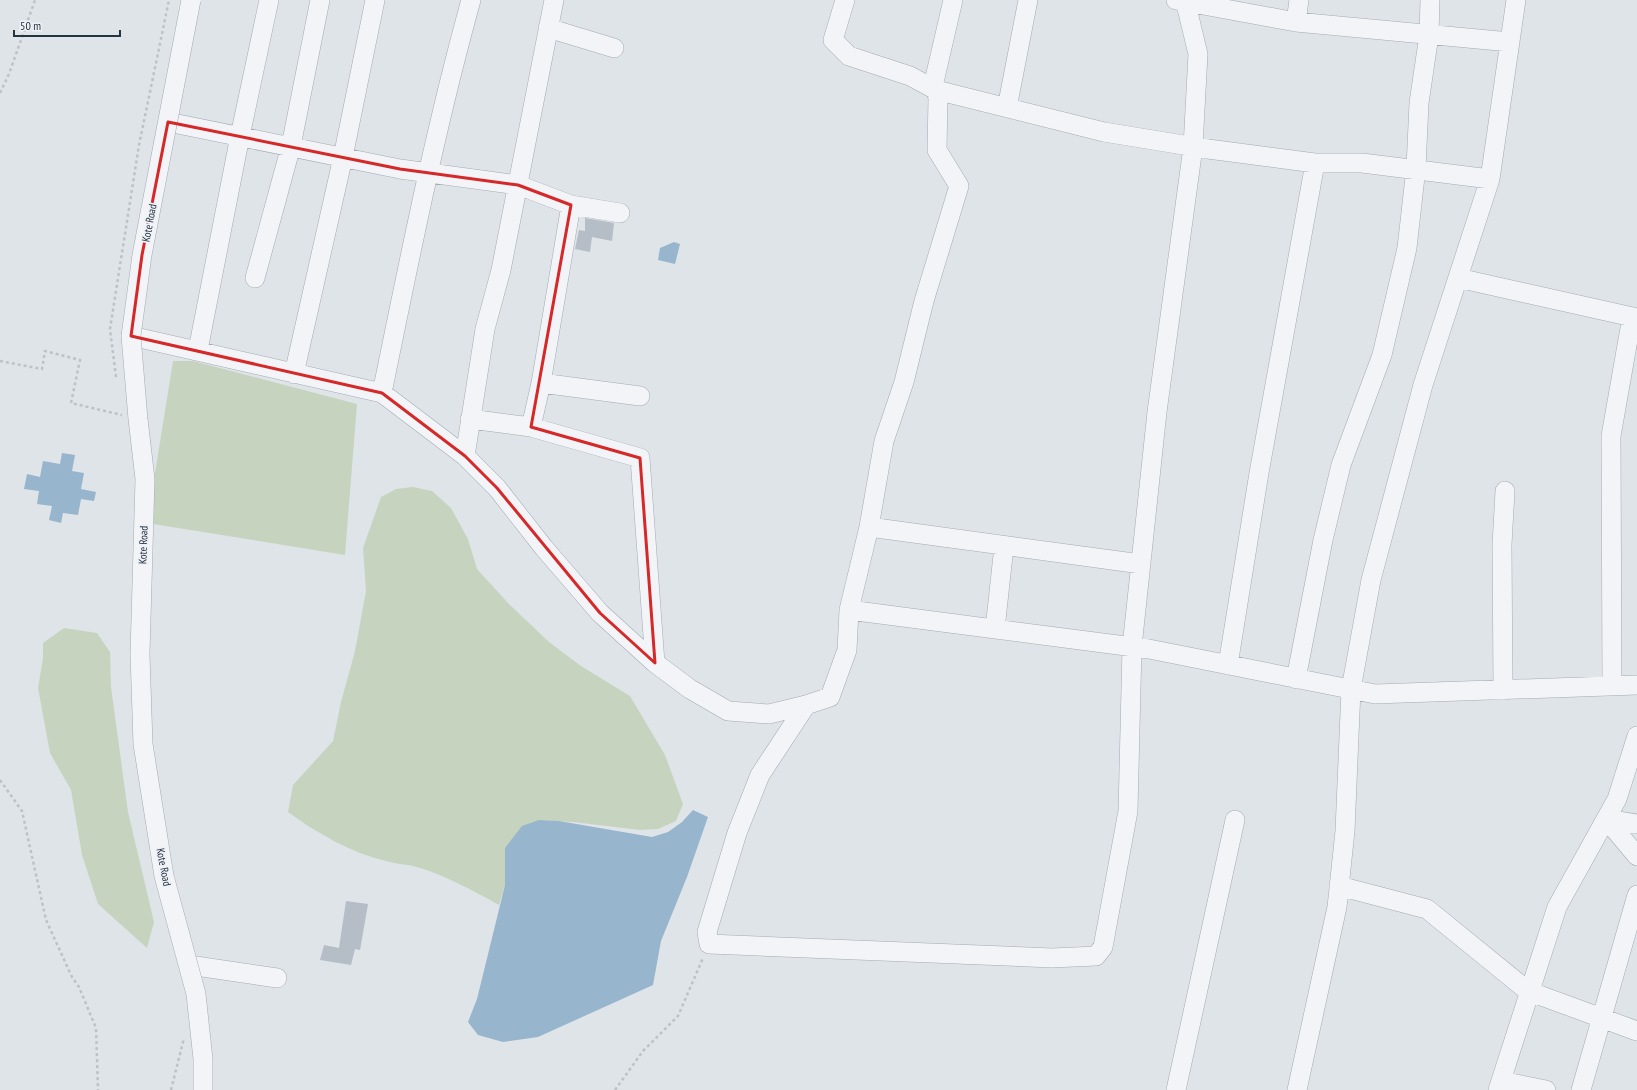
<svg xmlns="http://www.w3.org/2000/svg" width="1637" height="1090" viewBox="0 0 1637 1090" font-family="'PT Sans Narrow',sans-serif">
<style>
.green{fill:#c6d4bf}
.water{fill:#97b5cc}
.building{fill:#b5bdc6}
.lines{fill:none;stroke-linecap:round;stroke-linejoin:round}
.minor-casing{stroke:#a4abb3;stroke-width:20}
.path{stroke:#bdc2c8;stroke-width:2.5;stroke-dasharray:3 3;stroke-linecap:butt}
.minor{stroke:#f2f4f7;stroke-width:19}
.minor-bridge-casing{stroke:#a4abb3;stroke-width:20;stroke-linecap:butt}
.minor-bridge{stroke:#f2f4f7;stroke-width:19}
.marked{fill:none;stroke:#d62828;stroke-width:3;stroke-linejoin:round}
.labels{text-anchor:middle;stroke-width:3.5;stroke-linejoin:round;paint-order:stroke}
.street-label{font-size:11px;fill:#263341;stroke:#eef2f6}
</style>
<rect width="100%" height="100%" fill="#dfe4e9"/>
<path class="green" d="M173,361H193L357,404L345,555L147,523Z
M413,487L432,491L451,508L468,539L477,569L509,604L549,642L581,666L630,696L665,755L683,804L676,821L658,829L640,830L573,822L539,820L505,848V885L499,905C472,890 443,874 413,866C404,864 395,864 386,861C351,853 317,833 288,812L293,785L333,741L341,702L355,651L366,591L363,548L381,497L396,489Z
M64,628L97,633L110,652L111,687L128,812L154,922L147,948L98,904L82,855L71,790L50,753L38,688L43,658V643Z"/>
<path class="water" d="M674,242L680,244L675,264L658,260L660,248Z
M62,453L75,455L72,471L84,473L81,489L96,492L94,501L81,499L78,515L63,513L61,523L49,520L52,506L37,504L39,491L24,489L27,474L40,477L43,461L60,464Z
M693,810L708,817L687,877L661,941L653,985L538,1037L503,1042L478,1035L468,1022L477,999L505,885V848L522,826L539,820L559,821L652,837L668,832L682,822Z"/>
<path class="building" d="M585,218L614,223L612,241L592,237L590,252L575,249L579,230L585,231Z
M346,901L368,904L360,950L355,949L351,965L320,960L324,945L339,948Z"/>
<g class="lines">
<defs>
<path id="minor" d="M845,0L833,40L849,56L910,76L936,90L1104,132L1208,149L1315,163H1362L1490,179
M1176,0L1296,22L1510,42
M1296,22L1299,0
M548,28L614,48
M1007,108L1028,0
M168,122L400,169L518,185L571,205L620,213
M255,278L291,146L320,0
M1458,278L1637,318
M131,336L382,393L465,456L497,488L544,548L600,613L655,663L690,689L728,711L769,714L806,705L830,697L847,650L849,610L869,527L884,441L904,382L924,301L959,186L937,150L938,98L934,82L953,0
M198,350L240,136L269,0
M294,374L343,157L375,0
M541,383L640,396
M382,393C409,261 435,130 471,0
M470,419L531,427L640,458L655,663
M531,427L541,383L571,205
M465,456L485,329L501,270L554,0
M869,527L1141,564
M849,610L1149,649L1375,694L1637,685
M995,629L1004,546
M1228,665L1259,473L1315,163
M1296,679L1323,540L1341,465L1382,355L1407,248L1416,168L1419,103L1429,35L1430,0
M1612,686L1611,436L1632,317
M1503,690L1502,545L1505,491
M806,705L760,775L737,833L707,932L709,944L1052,958L1096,956L1103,947L1128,811L1132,647L1157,412L1193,147L1198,54L1185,0
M1606,819L1637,856
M1606,819L1637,824
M1339,886L1427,909L1528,991L1637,1031
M189,965L277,978
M1501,1081L1546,1090
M1176,1090L1235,820
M1297,1090L1337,907L1345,831L1351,689L1371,580L1423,385L1490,179L1516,0
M1498,1090L1557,907L1617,799L1637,736
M1581,1090L1637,895"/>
</defs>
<use href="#minor" class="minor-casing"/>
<path class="path" d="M0,93L9,74L35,0
M0,361L42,369L45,351L80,360L71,403L122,415
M116,377L110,329L139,145L169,0
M0,780L22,811L46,920L72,977L79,987L96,1028L98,1090
M171,1090L184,1038
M615,1090L643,1051L678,1016L703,958"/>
<use href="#minor" class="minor"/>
<defs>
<path id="minor-bridge" d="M191,0L142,255L131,336L138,419L145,479L140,654L143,744L164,876L196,994L203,1059V1090"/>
</defs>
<use href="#minor-bridge" class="minor-bridge-casing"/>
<use href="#minor-bridge" class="minor-bridge"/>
</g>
<path class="marked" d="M168,122L400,169L518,185L571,205L531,427L640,458L655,663L600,613L497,488L465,456L382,393L131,336L142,255Z"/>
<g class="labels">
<g class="street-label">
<text transform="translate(149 223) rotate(-79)" y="4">Kote Road</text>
<text transform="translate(143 545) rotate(-88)" y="4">Kote Road</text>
<text transform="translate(164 867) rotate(79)" y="4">Kote Road</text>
</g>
</g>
<path d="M14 30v6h106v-6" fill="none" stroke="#263341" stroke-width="2"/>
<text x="20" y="30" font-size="12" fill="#263341" stroke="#eef2f6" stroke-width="3" paint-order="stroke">50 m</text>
</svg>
